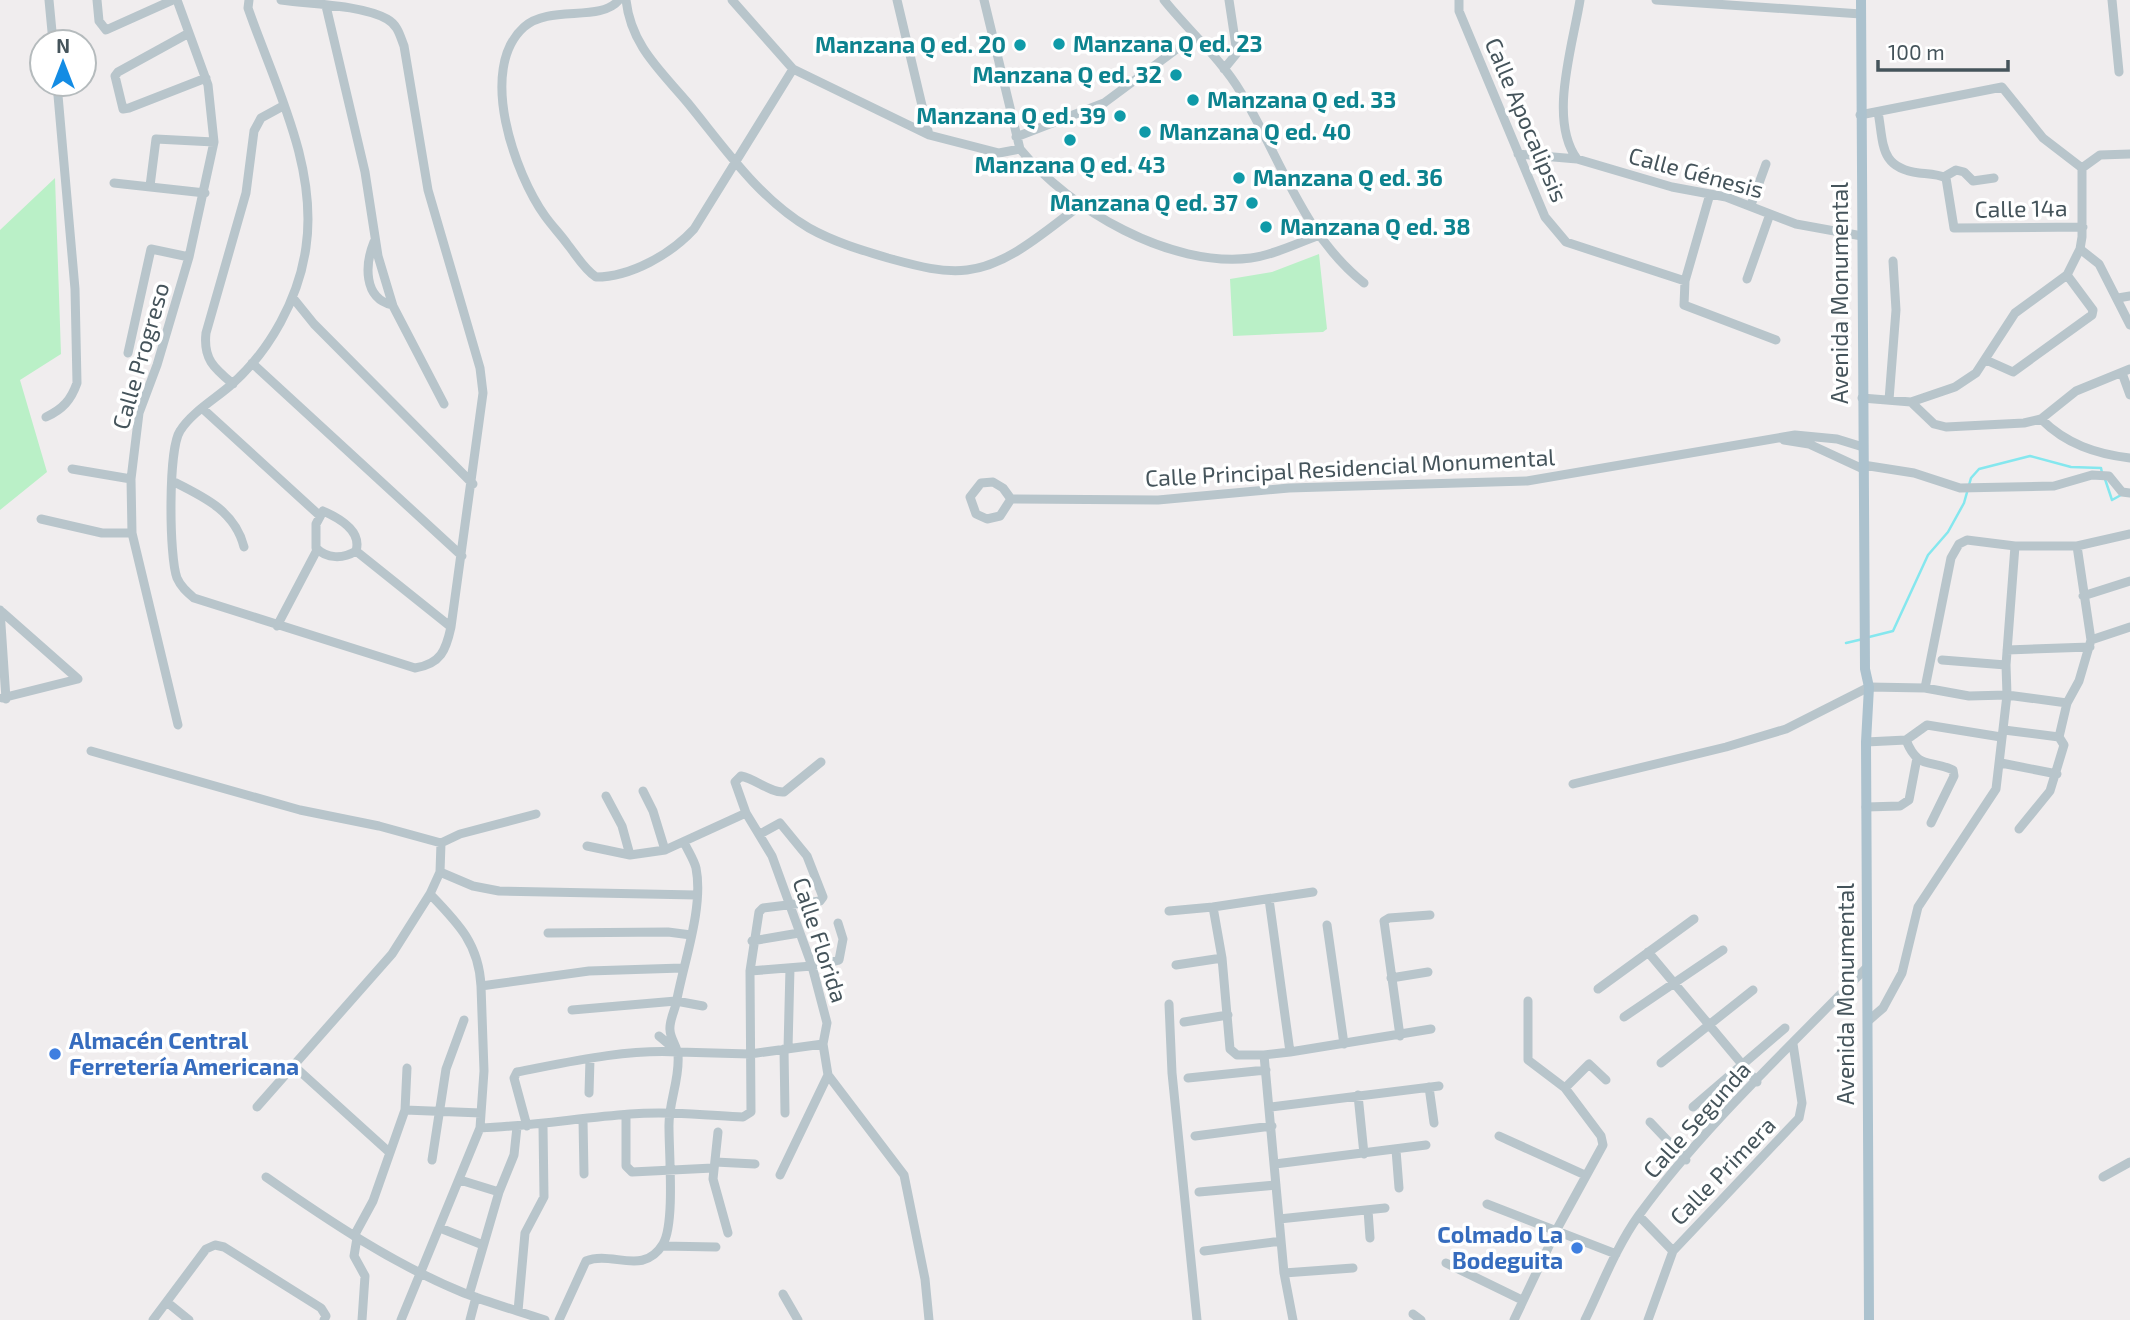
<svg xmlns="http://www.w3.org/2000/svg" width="2130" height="1320" viewBox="0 0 2130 1320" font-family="'Exo 2',sans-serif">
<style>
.green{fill:#baf0c7}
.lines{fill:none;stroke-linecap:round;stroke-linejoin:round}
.stream{stroke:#85e7ee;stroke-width:2.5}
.minor{stroke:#b8c5cb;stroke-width:9}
.major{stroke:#acc2ce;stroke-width:10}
.culture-dot{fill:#0f9aa8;stroke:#fff;stroke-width:2.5}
.shop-dot{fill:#3f7fe0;stroke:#fff;stroke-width:2.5}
.labels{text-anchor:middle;stroke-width:7;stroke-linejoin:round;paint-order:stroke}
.culture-label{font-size:23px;font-weight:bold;fill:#0d838f;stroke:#fff;text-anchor:start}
.street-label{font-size:23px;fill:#45545b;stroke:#fff}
.shop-label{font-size:23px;font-weight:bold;fill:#366cbe;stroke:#fff;text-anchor:start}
</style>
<rect width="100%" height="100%" fill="#f0edee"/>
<path class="green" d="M55,178L61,354L20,380L47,472L0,510V230Z
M1319,254L1327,329L1323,332L1233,336L1230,279L1272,272Z"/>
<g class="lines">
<path class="stream" d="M2105,479L2112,500L2121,495
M1869,637L1893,631L1928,555L1948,532L1964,503L1971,478L1979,469L2030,456L2071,467L2101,468L2102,473
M1846,643L1863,639"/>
<path class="minor" d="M49,0L53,42
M97,0L99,21L106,30L173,0
M177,0L208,85L214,142L189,257L157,365L139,413L131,479L132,533L178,725
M249,0L248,8C274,83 318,166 306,247C299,298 270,351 231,385C215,399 191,413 180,431C168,449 169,557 177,578C181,587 187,592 194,598L415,668C441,664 446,650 451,627L483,393L480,368L428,190L404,46C400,36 398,25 387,19C362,5 310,4 281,0
M619,0C600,23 550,4 524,27C477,69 515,174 545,216C552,226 561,235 568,245C577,256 584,269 596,277C631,277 671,254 694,229L793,69
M626,0C631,45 660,70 687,102C724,147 758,198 809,228C834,242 861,250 888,258C914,265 940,273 967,270C1010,265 1047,229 1081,205
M732,0L793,69L929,135L999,153L1020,149
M897,0L929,135
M984,0L1020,149C1070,210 1170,268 1251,258C1273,255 1296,244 1317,236
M1164,0C1188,30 1221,59 1240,91C1280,156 1302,234 1364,283
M1459,0V11L1545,217L1566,242L1685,281
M1656,0L1861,14
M2112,0L2119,72
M326,6L365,172L378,256L393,306L444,404
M189,33L118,72L115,76L123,109L129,108L206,78
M1224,69L1237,53L1229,0
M1878,112C1884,144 1879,168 1919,173C1928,174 1938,174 1946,178L1954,228L2083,227
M1860,115L2002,87L2043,138L2082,168
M1016,137L1104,103L1193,37
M1518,154L1577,159L1672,187L1726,197L1796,224L1862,236
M1577,159C1548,120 1573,45 1580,0
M1944,177L1956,170L1964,172L1973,181L1994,178
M114,183L205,193
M150,186L156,139L214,142
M1710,194L1685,281L1684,305L1776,340
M1751,205L1766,164
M374,242C365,264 363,298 392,305
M2080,249L2099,264L2130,325
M1747,279L1770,214
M293,298L314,324L473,484
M2118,298L2130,296
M128,353L151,249L189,257
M1986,360L2013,372L2092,315L2093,310L2067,275
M252,363L462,556
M2122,373L2130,395
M233,384C214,368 203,359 206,333L246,193L254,131L261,118L283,106
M1862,398L1911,402L1955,387L1976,373L2015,313L2067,275L2080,249L2082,237V168L2100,155L2130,154
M1889,400L1896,310L1893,261
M1911,402L1934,424L1946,427L2024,423L2041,419L2076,391L2130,369
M203,409L319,515
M46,417C63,409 71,400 77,383L75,289L57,84
M2041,419C2066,444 2096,454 2130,458
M1784,440L1809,444L1863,469
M1863,465L1914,473L1960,488L2054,486L2092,475L2109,476L2122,492L2130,493
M72,469L131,479
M172,481C204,497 235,511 244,547
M993,482L1003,488L1011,499L1000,516L987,519L976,514L970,497L981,483Z
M1011,499L1158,500L1289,488L1527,481L1795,435L1837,439L1863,447
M323,511C339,518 362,531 356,551C343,559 327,559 316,548V524Z
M41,519L102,533H132
M2015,546L2006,665L2007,695L1969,696L1925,688L1951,558L1959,544L1967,540L2015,546H2077L2130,534
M356,551L451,627
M2083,596L2130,581
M0,610L6,699
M2,612L78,679
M277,626L317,550
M2091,640L2130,627
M2007,650L2090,647
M1942,660L2006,665
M2,698L78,679
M2004,730L2059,737L2067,703L2079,681L2091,640L2077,546
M1906,740C1918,770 1929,759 1953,770L1954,776L1931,823
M1866,742L1906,740L1927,725L2001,737
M91,751L300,810L379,826L441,843
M821,762L784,792C770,793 756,779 741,776L735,782L746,813L772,856L812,966L827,1023L823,1044L828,1075L904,1175L925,1279L929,1320
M2001,763L2057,774
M1573,784L1726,747L1786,729L1869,687L1925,688
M643,791L653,811L665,850L746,813
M606,796L622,826L630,855L665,850
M1866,807L1900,806L1909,800L1917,758
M2019,829L2050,791L2064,745L2059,737
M587,846L630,855
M440,872L441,843L460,834L536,814
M1269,899L1290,1052L1431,1029
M1169,911L1213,907
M1327,925L1344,1044
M548,933L668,932L691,935
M752,941L799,933
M1648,952L1757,1082
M1176,965L1222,958
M682,968L589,971L481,986C479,944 458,923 430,894L440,872L473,886L499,891L696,895
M750,971L812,966L839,960L843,939L838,923
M1391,978L1428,972
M1598,989L1694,919
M1169,1004L1172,1073L1197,1320
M572,1010L676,1001L703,1006
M1624,1017L1723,950
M1868,1021L1883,1008L1902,973L1918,907L1996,789L2007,695L2067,703
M1184,1022L1228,1015
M659,1036L678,1052L750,1054L823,1044
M1400,1036L1384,921L1389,918L1430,915
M784,1049L785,1113
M788,1049L790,968
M1264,1055L1290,1052
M1661,1063L1753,990
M294,1066L389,1152
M1188,1078L1266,1070
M1429,1087L1434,1123
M1565,1088L1589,1064L1606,1080
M589,1093L590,1059
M1358,1095L1364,1154
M257,1107L392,954L430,894
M1271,1107L1439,1086
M1693,1107L1785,1028
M405,1110L407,1068
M626,1115V1166L632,1172L713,1168
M583,1120L584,1174
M1650,1122L1686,1160
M527,1126L514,1078L517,1072C569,1062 625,1049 678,1052
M480,1128C531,1126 579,1118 630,1114C667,1111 705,1115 743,1117L751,1112L750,971L759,912L763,908L820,901L823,897L807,856L780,823L760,834
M718,1132L713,1179L728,1233
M1195,1136L1272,1126
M1499,1136L1585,1175
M1396,1150L1399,1188
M432,1160L446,1069L464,1020
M715,1162L755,1164
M1275,1164L1426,1145
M780,1175L828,1075
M266,1177C329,1221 393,1264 464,1293C490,1303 518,1311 545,1320
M2103,1177L2130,1162
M460,1180L499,1192
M1199,1192L1276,1185
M1487,1204L1616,1254
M1368,1210L1370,1238
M1639,1216L1673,1251
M1279,1219L1385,1208
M440,1228L483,1245
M354,1236L373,1201L405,1110L481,1113
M357,1238L354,1256L365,1276L362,1320
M662,1246L716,1247
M1204,1251L1281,1241
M1446,1263L1522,1300
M1284,1273L1353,1268
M783,1294L798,1320
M469,1295L499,1192L514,1155L517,1127
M168,1303L189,1320
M518,1311L525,1233L544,1197L543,1126
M1413,1314L1421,1320
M153,1320L206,1249L215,1245L224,1247L321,1308L326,1316L324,1320
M401,1320L480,1128L484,1071L481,986
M470,1320L476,1297
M559,1320L586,1261C612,1250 643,1277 663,1244C675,1224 669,1154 669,1128C668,1103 680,1080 678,1055C677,1046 670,1038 670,1030C669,1022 674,1012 676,1004C683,964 704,908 696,868C694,860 688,851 685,844
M1293,1320L1284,1273L1264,1055H1237L1230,1049L1222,958L1213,907L1313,892
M1514,1320L1557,1229L1603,1145L1601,1136L1565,1088L1528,1060V1001
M1585,1320C1602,1285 1616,1247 1639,1215C1703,1127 1791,1046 1867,967
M1648,1320L1673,1251L1799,1118L1802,1103L1793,1044"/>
<path class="major" d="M1861,0L1865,669L1869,687L1866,742L1869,1320"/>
</g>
<g class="culture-dot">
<circle cx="1059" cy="44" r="7"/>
<circle cx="1020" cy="45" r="7"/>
<circle cx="1176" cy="75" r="7"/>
<circle cx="1193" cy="100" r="7"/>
<circle cx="1120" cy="116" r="7"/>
<circle cx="1145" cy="132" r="7"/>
<circle cx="1070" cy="140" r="7"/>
<circle cx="1239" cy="178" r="7"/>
<circle cx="1252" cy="203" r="7"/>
<circle cx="1266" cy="227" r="7"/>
</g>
<g class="shop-dot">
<circle cx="55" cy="1054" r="7"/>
<circle cx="1577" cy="1248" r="7"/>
</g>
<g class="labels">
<g class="culture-label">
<text x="1073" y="52">Manzana Q ed. 23</text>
<text x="1006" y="53" text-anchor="end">Manzana Q ed. 20</text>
<text x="1162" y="83" text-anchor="end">Manzana Q ed. 32</text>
<text x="1207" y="108">Manzana Q ed. 33</text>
<text x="1106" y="124" text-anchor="end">Manzana Q ed. 39</text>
<text x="1159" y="140">Manzana Q ed. 40</text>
<text x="1070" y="173" text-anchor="middle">Manzana Q ed. 43</text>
<text x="1253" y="186">Manzana Q ed. 36</text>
<text x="1238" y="211" text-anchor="end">Manzana Q ed. 37</text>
<text x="1280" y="235">Manzana Q ed. 38</text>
</g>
<g class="street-label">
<text transform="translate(1526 120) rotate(67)" y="8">Calle Apocalipsis</text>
<text transform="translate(1696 173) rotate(15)" y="8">Calle Génesis</text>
<text transform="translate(2021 209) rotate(-1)" y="8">Calle 14a</text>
<text transform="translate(1840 293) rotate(-90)" y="8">Avenida Monumental</text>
<text transform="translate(141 356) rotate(-74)" y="8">Calle Progreso</text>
<text transform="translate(1350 468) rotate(-3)" y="8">Calle Principal Residencial Monumental</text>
<text transform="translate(820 940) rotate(72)" y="8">Calle Florida</text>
<text transform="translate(1846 994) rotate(-90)" y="8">Avenida Monumental</text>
<text transform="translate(1697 1120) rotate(-48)" y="8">Calle Segunda</text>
<text transform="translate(1723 1171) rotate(-46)" y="8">Calle Primera</text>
</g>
<g class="shop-label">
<text x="69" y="1049">Almacén Central<tspan x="69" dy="26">Ferretería Americana</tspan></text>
<text x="1563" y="1243" text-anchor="end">Colmado La<tspan x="1563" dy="26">Bodeguita</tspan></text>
</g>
</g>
<g transform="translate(63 63)"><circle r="33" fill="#ffffff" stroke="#b5bbbd" stroke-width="2"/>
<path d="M0-5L12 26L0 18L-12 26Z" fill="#138ce4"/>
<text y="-10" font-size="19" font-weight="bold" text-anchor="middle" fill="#45545b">N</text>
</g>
<path d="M1878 60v10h130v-10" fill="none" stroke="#45545b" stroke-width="3.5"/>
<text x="1888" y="60" font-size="21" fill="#45545b" stroke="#ffffff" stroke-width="5" paint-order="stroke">100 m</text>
</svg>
